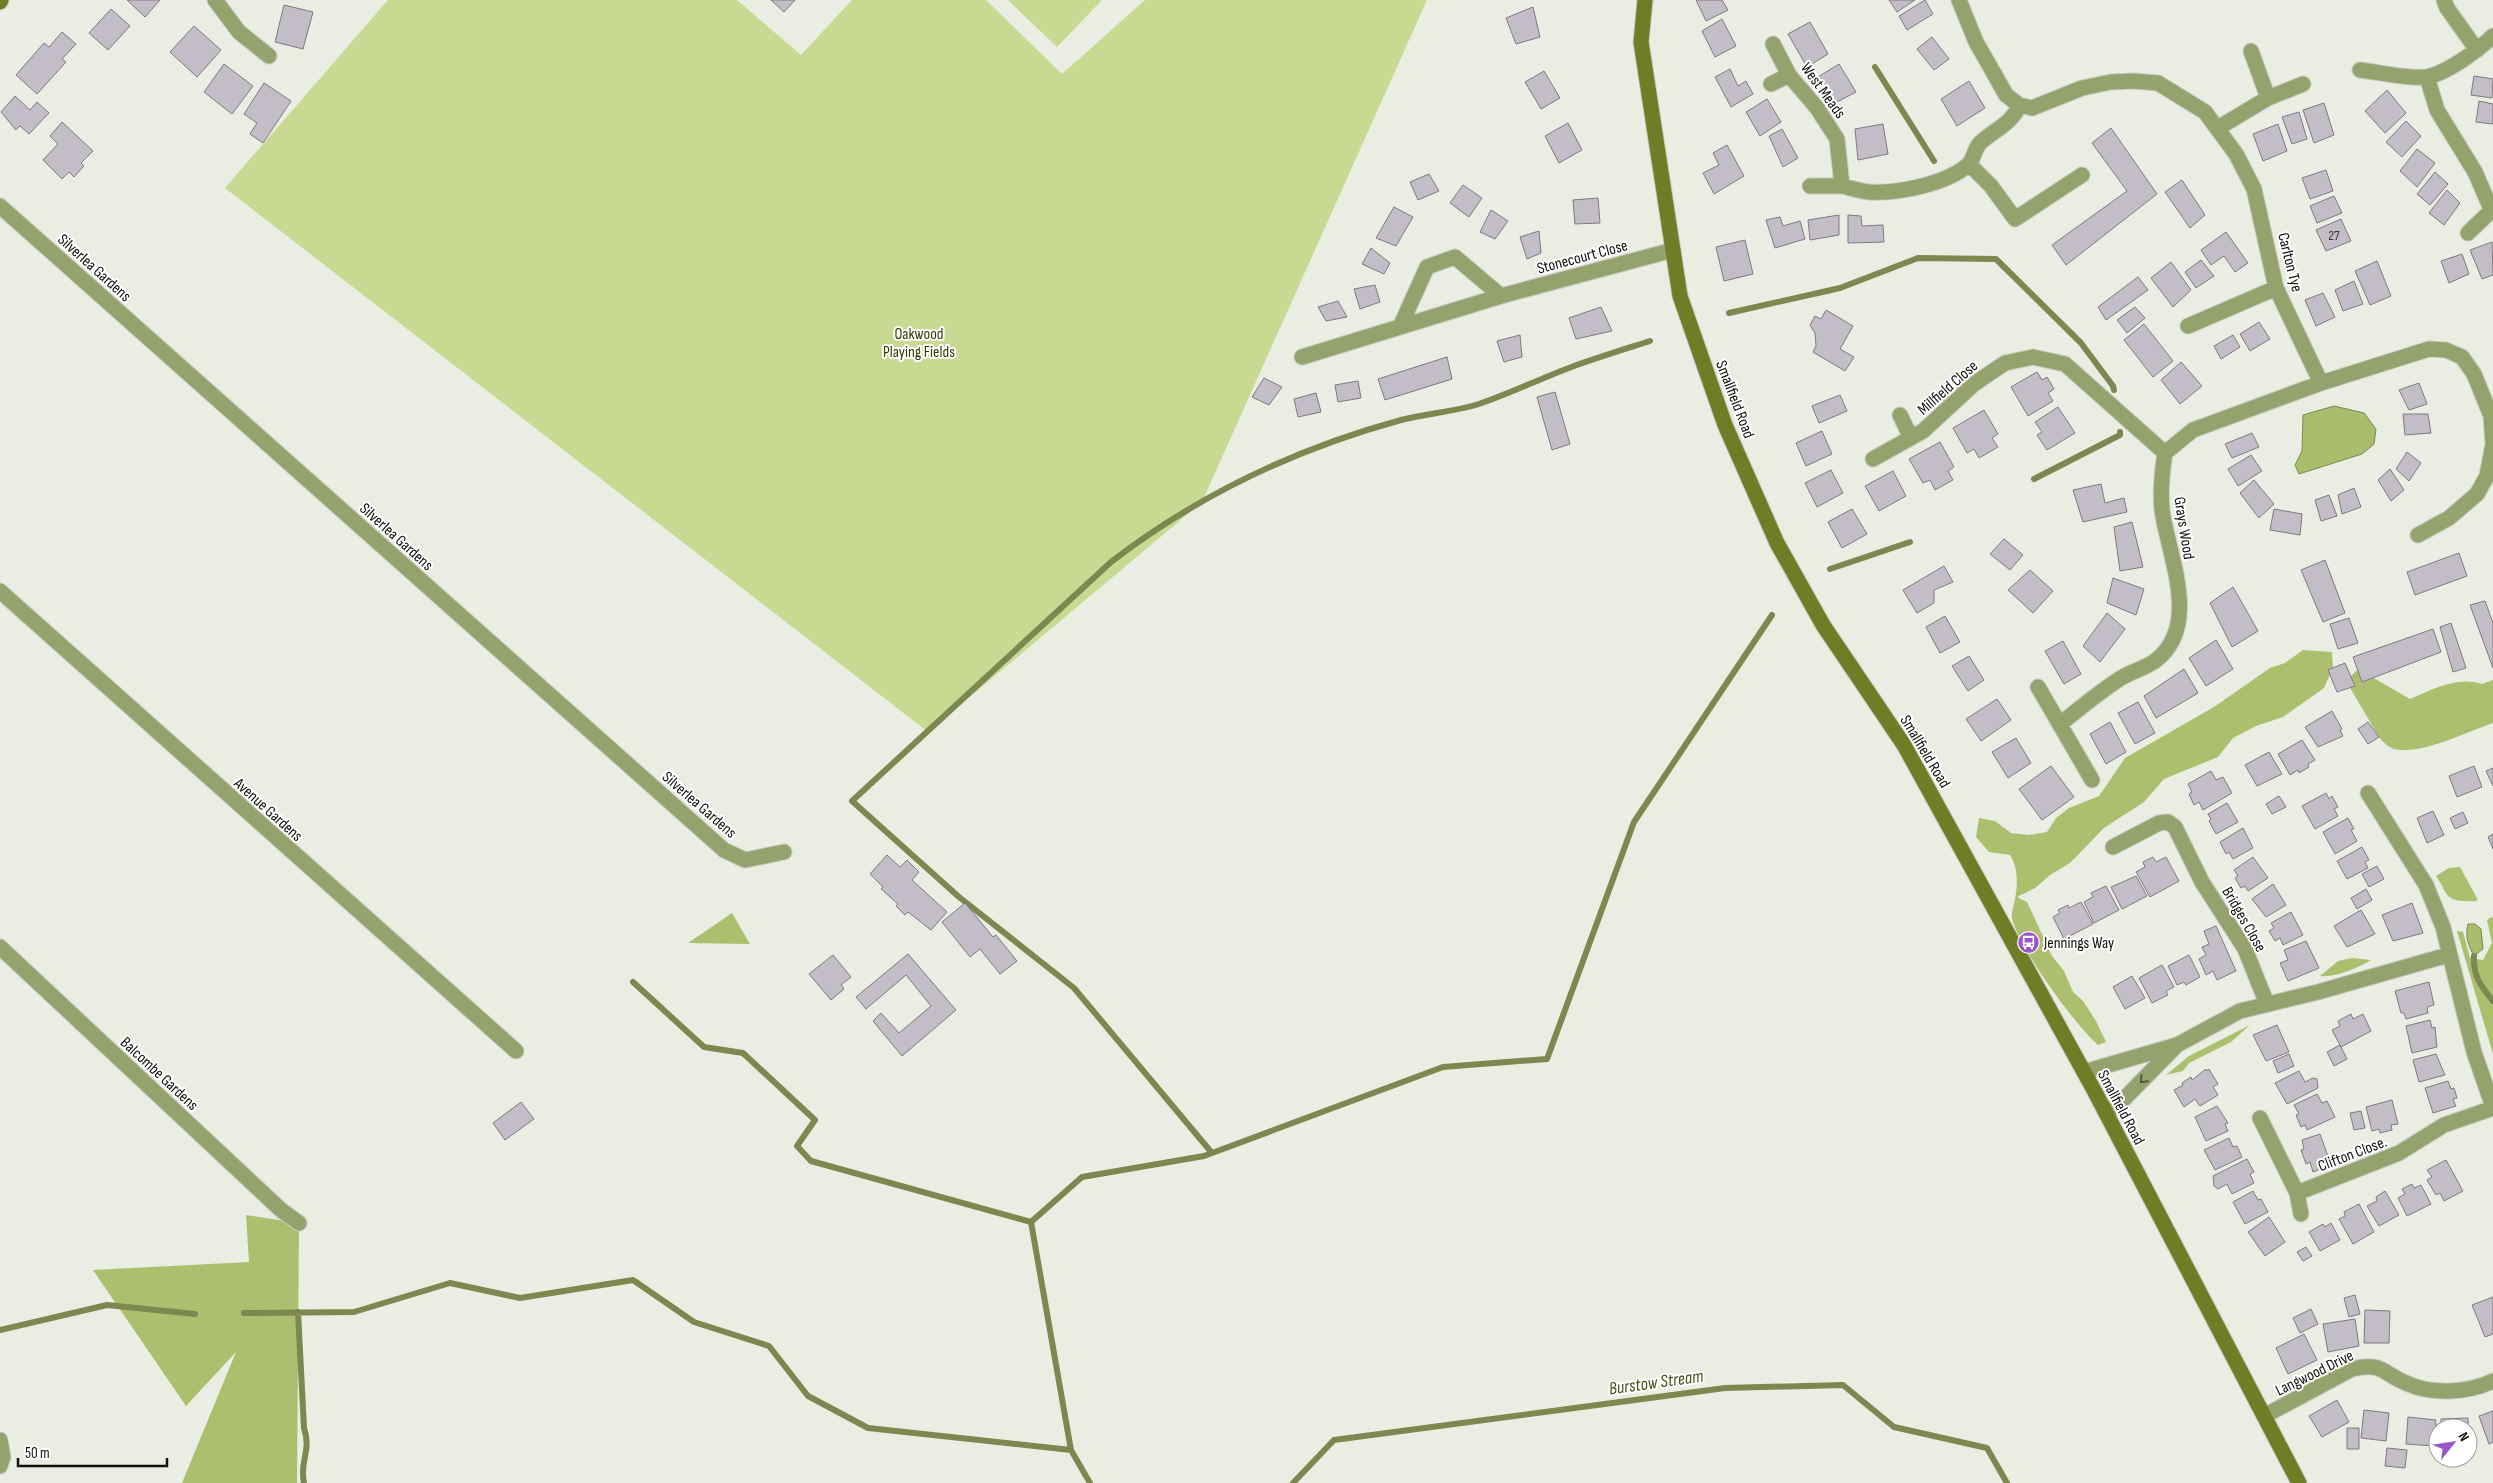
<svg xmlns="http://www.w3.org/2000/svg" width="2493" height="1483" viewBox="0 0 2493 1483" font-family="'Sofia Sans Condensed',sans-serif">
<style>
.green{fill:#c9d992}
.forest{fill:#adbe6f}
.water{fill:#abbc6d;stroke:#7c8850}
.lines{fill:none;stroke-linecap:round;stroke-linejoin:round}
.stream{stroke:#7c8850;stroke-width:6}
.building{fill:#c2bdc7;stroke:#7e7982}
.street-casing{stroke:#c7cac0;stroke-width:17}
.secondary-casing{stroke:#c7cac0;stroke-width:17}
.street{stroke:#96a26d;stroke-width:15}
.secondary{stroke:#6e7d26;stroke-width:15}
.oneway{stroke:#52593d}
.labels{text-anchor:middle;stroke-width:4;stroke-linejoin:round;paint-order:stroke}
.number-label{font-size:14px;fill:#3c3b3c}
.street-label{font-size:16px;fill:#0f100d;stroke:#fff}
.park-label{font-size:16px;fill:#333c00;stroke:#fff}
.poi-label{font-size:16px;fill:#0f100d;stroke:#fff;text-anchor:start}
.water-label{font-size:18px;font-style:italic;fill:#475218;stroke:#fff}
</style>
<rect width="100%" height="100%" fill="#eaede2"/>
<path class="green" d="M388,0H737L801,55L852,0H986L1062,74L1145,0H1427L1202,502L928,732L225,188Z
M1008,0H1102L1057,47Z"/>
<path class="forest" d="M2303,650L2332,652L2333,668L2324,688L2283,717L2256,726L2233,738L2218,757L2164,779L2144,802L2104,828L2070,863L2050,875L2035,888L2017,897L2027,902L2052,956L2064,971L2073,992L2083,1001L2096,1021L2106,1042L2098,1045C2074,1024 2019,948 2012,918C2011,912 2014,905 2015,899C2018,885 2018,867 2010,855L1989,852L1976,837L1979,818L1995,821L2011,833L2029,835L2047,832L2056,818L2069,808L2099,796L2125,758L2214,707L2270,668L2285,663Z
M2358,669L2410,699C2434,689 2456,676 2482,684L2493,680V723C2466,732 2423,755 2394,749C2388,747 2383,742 2379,737L2346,681Z
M2460,867L2478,900C2474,902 2472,901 2467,901C2444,901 2448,893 2436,876L2449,868Z
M732,913L750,944L688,943Z
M2491,917L2493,918V1054L2457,931L2463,932L2470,958L2483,960L2492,943L2487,920Z
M2352,958L2371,960C2358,968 2335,978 2320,976L2338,961Z
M2250,1025L2231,1042L2189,1063L2183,1071L2166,1075L2189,1056Z
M246,1215L299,1223L297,1483H182L236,1352L186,1406L93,1270L249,1262Z"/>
<path class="water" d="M2334,406L2364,413L2376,429L2374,444L2362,454L2299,474L2295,465L2302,451L2303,415Z
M2468,924H2475L2481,929L2483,949L2474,956C2468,945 2465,936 2468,924Z"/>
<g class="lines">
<path class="stream" d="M1875,67L1934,161
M1729,313L1840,288L1918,258L1996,259L2081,343L2113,386L2114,390
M2034,479L2120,435V432
M1830,569L1910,542
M2474,956C2473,976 2480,985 2493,1001
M633,982L704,1047L743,1053L815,1120L797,1146L811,1161L1031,1222L1071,1450
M1212,1153L1074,988L959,897L852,801L1111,562C1198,495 1295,449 1401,420C1427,413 1454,412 1479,404C1511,393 1542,378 1574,366C1599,357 1625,349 1650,341
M1031,1222L1082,1177L1204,1156L1443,1067L1547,1059L1634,822L1772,615
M298,1312L304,1428C312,1451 299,1461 304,1483
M244,1313L354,1312L450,1283L520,1298L633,1280L694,1322L769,1346L808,1396L868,1428L1071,1450L1090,1483
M0,1330L107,1305L195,1314
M1293,1483L1334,1440L1725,1388L1843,1385L1894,1427L1987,1448L2007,1483"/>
</g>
<path class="building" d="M127,0H160L145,17Z
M771,0H795L784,12Z
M1696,0H1722L1728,10L1706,21Z
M1889,0H1915L1897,12Z
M1925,0L1933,14L1907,30L1899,16Z
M284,5L313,12L303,49L275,42Z
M1533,7L1540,37L1516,44L1506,18Z
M111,9L130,26L108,50L89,33Z
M1722,19L1736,46L1715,57L1702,31Z
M1810,22L1828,54L1807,67L1788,34Z
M194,26L221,50L197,77L170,52Z
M62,32L76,44L62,59L66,62L37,94L16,75L44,43L49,47Z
M1932,37L1949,59L1934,70L1917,49Z
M224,64L253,86L232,114L204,92Z
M1839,64L1856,92L1835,103L1818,77Z
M1730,69L1738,86L1746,81L1753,94L1731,107L1715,77Z
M1544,71L1560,98L1541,109L1525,82Z
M2474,76L2493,79L2492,98L2471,95Z
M1969,81L1985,108L1957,126L1941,99Z
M264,83L291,101L263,143L250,134L257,123L244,114Z
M2387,90L2406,113L2385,133L2365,111Z
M15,96L30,110L37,102L49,113L29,134L20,126L16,130L1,112Z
M1767,99L1781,122L1760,136L1746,112Z
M2479,101L2493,104V124L2476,122Z
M2324,103L2334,135L2314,143L2303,110Z
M2299,112L2307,139L2292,144L2282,117Z
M2406,121L2421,136L2402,157L2386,142Z
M62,122L93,151L81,163L84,166L74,177L69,172L62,179L43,160L58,144L50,136Z
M1568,123L1582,150L1559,163L1545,136Z
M1883,124L1888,154L1858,160L1855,129Z
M2278,124L2287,151L2263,161L2253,134Z
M2111,128L2157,194L2066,265L2052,245L2127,191L2092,143Z
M1782,129L1798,158L1783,167L1769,136Z
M1727,145L1744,176L1714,194L1703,173L1719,165L1713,153Z
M2417,149L2435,163L2417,187L2400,171Z
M2326,170L2333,191L2310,199L2302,178Z
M2435,172L2448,184L2430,205L2417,194Z
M1429,174L1439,191L1418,200L1410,182Z
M2182,180L2205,215L2190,228L2165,192Z
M1463,185L1482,198L1469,217L1450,203Z
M2447,190L2460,203L2444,225L2429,213Z
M2334,196L2342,213L2317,223L2310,206Z
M1598,198L1600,223L1575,224L1573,200Z
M1394,207L1413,217L1396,246L1376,238Z
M1491,210L1508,221L1495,239L1480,232Z
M1839,215V235L1810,240L1808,220Z
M1848,215L1861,216L1862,226L1883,225L1884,242L1848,243Z
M1780,217L1783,226L1800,221L1805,239L1775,248L1766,220Z
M2341,219L2351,241L2326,251L2316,230Z
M1539,231L1541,253L1527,259L1520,237Z
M2226,232L2248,263L2235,272L2224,256L2211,265L2201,250Z
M1745,240L1753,274L1724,281L1716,247Z
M2492,242L2493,275L2482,279L2470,250Z
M1371,248L1390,263L1384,274L1362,264Z
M2462,254L2469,274L2449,283L2441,261Z
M2201,260L2214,276L2196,288L2185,272Z
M2377,261L2391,296L2370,305L2355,271Z
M2171,262L2191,290L2173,307L2151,278Z
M2138,277L2148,290L2106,320L2098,307Z
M2354,281L2363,304L2343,311L2335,290Z
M1375,285L1380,302L1360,309L1354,289Z
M2323,293L2335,317L2316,326L2305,300Z
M1338,301L1347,317L1326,321L1318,307Z
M1601,307L1612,331L1576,339L1569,318Z
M2135,307L2145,318L2127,333L2117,320Z
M1826,310L1853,326L1840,349L1854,357L1845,371L1813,352L1816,346L1815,333L1810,325L1815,316L1821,319Z
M2259,322L2270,339L2250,351L2240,334Z
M2144,324L2173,361L2153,377L2124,340Z
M1520,335L1522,357L1504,362L1497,341Z
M2233,335L2240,347L2221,359L2214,346Z
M1447,357L1452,379L1385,400L1378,379Z
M2181,362L2202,386L2180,404L2161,380Z
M2037,372L2042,380L2047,377L2054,389L2048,393L2053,401L2028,416L2011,387Z
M1264,378L1282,387L1269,405L1252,397Z
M1358,381L1361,398L1338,402L1335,385Z
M2419,383L2427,404L2409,410L2399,390Z
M1555,392L1570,444L1552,450L1537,397Z
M1316,393L1321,412L1298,417L1294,399Z
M1840,395L1847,411L1819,423L1812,406Z
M2058,407L2075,433L2047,450L2037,435L2042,432L2035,422Z
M1984,410L1998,434L1992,438L1998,447L1979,458L1974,449L1967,453L1953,428Z
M2403,414H2428L2431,433L2405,435Z
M1822,431L1832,454L1806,466L1796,443Z
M2252,433L2259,447L2232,458L2225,444Z
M1940,442L1954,467L1948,471L1953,480L1935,490L1930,480L1923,483L1909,459Z
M2407,452L2421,463L2409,481L2396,469Z
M2251,455L2262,471L2238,486L2228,469Z
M2390,469L2404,490L2391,501L2378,480Z
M1831,470L1843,493L1817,507L1805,483Z
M1893,471L1906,496L1879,511L1865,486Z
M2254,480L2274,504L2259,518L2240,493Z
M2101,484L2105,503L2124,498L2127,512L2083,522L2073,490Z
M2354,488L2361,507L2342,514L2338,495Z
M2329,495L2337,516L2321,521L2315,500Z
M1852,509L1867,534L1842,548L1828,522Z
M2274,509L2302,514L2300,535L2270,530Z
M2132,522L2143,567L2120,571L2114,527Z
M2004,539L2023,555L2010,570L1990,554Z
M2459,553L2467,576L2415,595L2407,572Z
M2325,560L2345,613L2323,622L2301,570Z
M1944,566L1953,582L1934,590V603L1917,613L1903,590Z
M2030,570L2053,591L2033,613L2008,590Z
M2113,578L2144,589L2136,615L2107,603Z
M2233,587L2258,631L2232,647L2210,603Z
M2485,601L2493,623V668L2470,605Z
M2107,613L2125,629L2100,662L2083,646Z
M1945,616L1960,642L1940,653L1926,627Z
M2349,618L2358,643L2338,649L2330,624Z
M2451,623L2466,668L2453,672L2440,627Z
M2433,629L2441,652L2362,682L2353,657Z
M2216,640L2233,669L2206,686L2189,658Z
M2063,641L2081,674L2064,684L2045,651Z
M1969,656L1984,680L1968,691L1952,666Z
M2345,663L2355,686L2337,692L2328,670Z
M2184,669L2198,693L2156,718L2144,696Z
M1997,699L2011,720L1981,741L1966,719Z
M2138,702L2155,733L2135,744L2118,713Z
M2332,711L2342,729L2340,730L2343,736L2318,747L2305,727Z
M2110,722L2126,752L2106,764L2090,734Z
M2368,722L2379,737L2368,744L2358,729Z
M2016,738L2031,763L2008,778L1992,752Z
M2302,740L2315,760L2308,764L2309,767L2299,773L2298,770L2290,775L2278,754Z
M2269,752L2282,774L2257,786L2245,765Z
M2051,766L2074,797L2042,820L2019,789Z
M2474,766L2482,787L2457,797L2449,776Z
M2493,768V786L2486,771Z
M2211,771L2216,780L2223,777L2232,793L2203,810L2199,802L2194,805L2189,794L2192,792L2188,784Z
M2326,793L2329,799L2332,796L2338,807L2334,809L2338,816L2315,829L2302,806Z
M2279,796L2286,807L2272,814L2266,804Z
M2227,803L2238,822L2216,834L2209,821L2211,819L2208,814Z
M2433,811L2444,835L2427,843L2417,818Z
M2463,812L2468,823L2455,829L2450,818Z
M2348,818L2354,829L2351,830L2357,841L2335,854L2323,832Z
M2243,828L2253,848L2233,859L2229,852L2226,854L2220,842Z
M2493,834V849L2488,837Z
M2362,847L2369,860L2365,862L2368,868L2347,879L2337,861Z
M887,855L900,867L907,860L919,872L912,880L947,912L931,930L908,912L905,915L896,906L898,904L881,889L883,887L870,874Z
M2153,857L2156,862L2166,857L2179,881L2150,897L2136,872L2145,867L2143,862Z
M2253,857L2268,878L2248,891L2245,886L2241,888L2235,878L2238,876L2234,870Z
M2377,866L2384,879L2369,887L2362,874Z
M2136,876L2147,896L2122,909L2111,887Z
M2273,884L2286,905L2266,917L2252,899Z
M2106,886L2119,910L2094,923L2084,902L2093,897L2091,893Z
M2366,889L2372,900L2357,909L2351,898Z
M2081,902L2093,924L2064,939L2053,917L2060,913L2058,910L2068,905L2069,908Z
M965,903L993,937L996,935L1017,961L1000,974L980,949L970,957L942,922Z
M2412,903L2423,933L2393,941L2382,915Z
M2361,910L2375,934L2347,947L2334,926Z
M2291,912L2303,935L2283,945L2280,938L2275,941L2269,931L2274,928L2271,923Z
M2216,926L2236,971L2217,980L2213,971L2206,975L2199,959L2206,955L2202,947L2209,944L2204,931Z
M2306,941L2319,968L2288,981L2280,963L2288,960L2284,950Z
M908,954L956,1010L902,1056L873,1021L881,1013L899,1033L931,1006L906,975L866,1009L856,997Z
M833,955L851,977L841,985L844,989L831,1000L809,974Z
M2189,955L2200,977L2186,985L2184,982L2177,985L2168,966Z
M2162,965L2174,987L2166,991L2168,995L2152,1003L2139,978Z
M2132,976L2145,998L2125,1009L2113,987Z
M2429,982L2434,1005L2427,1007L2428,1013L2406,1019L2404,1013H2401L2395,991Z
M2351,1014L2353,1019L2363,1014L2371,1031L2341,1047L2332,1030L2340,1026L2338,1021Z
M2430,1020L2432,1028L2435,1027L2437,1047L2412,1053L2406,1026Z
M2277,1025L2289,1052L2266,1061L2253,1035Z
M2340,1045L2347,1059L2334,1066L2327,1052Z
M2289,1054L2294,1066L2278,1073L2273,1061Z
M2436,1054L2445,1075L2419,1082L2413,1060Z
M2206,1069L2207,1071L2209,1069L2218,1084L2213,1087L2218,1095L2200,1106L2195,1099L2184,1107L2174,1090L2183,1085L2182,1083L2191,1077L2192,1080Z
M2299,1071L2305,1082L2313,1078L2317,1079L2318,1088L2287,1104L2275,1083Z
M2448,1081L2451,1089L2454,1088L2457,1098L2453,1099L2456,1106L2433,1113L2425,1088Z
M2317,1094L2322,1103L2327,1101L2335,1117L2307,1130L2305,1125L2301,1127L2296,1115L2299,1114L2294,1105Z
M2392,1100L2398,1124L2391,1125L2392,1130L2380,1133L2379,1129L2372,1131L2366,1107Z
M521,1102L534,1119L505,1140L493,1123Z
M2217,1106L2228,1123L2225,1124L2228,1131L2206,1141L2195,1117Z
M2361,1111L2365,1128L2354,1130L2350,1113Z
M2320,1134L2331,1165L2313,1172L2310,1162L2306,1164L2301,1150L2304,1149L2302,1140Z
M2229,1138L2233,1147L2237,1146L2242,1157L2215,1170L2204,1150Z
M2247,1159L2254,1172L2250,1174L2254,1183L2232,1194L2227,1184L2218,1189L2214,1186L2213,1176Z
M2446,1160L2463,1191L2444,1201L2440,1193L2436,1195L2427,1180L2432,1177L2427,1170Z
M2412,1184L2414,1188L2421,1185L2431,1204L2407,1216L2398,1198L2405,1194L2402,1189Z
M2253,1191L2258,1200L2261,1199L2268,1212L2245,1224L2233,1202Z
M2385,1191L2399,1215L2379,1226L2367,1206L2377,1201L2376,1197Z
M2359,1204L2374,1232L2353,1244L2339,1219L2345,1216L2344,1212Z
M2269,1217L2285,1242L2265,1256L2248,1232Z
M2331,1223L2340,1240L2320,1251L2309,1232L2323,1224L2325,1227Z
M2306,1247L2312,1256L2303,1261L2297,1252Z
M2355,1295L2360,1314L2349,1317L2344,1298Z
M2493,1297V1334L2485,1337L2472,1305Z
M2311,1309L2318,1324L2300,1333L2293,1318Z
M2365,1310L2390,1311L2389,1343H2364Z
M2355,1319L2359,1346L2328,1352L2323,1324Z
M2304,1334L2317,1360L2288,1374L2276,1348Z
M2337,1400L2349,1422L2322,1437L2309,1416Z
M2364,1410L2389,1413L2386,1441L2361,1438Z
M2493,1411V1442L2489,1444L2479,1416Z
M2408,1417L2436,1420L2434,1446L2406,1444Z
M2468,1418L2469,1446L2468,1428H2441V1419Z
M2347,1428H2359V1449H2347Z
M2387,1448L2407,1450L2405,1468L2385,1466Z"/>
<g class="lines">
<defs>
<path id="street" d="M215,0L239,32L269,56
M1959,0L1976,42L1996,77L2006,95L2019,105L2032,108L2082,88L2111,82L2134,81L2158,83L2205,112L2236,154L2254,189L2276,288L2321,383
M2444,0L2447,8L2477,50
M1773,44L1789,75L1817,108L1837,139L1842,186C1851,188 1860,191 1869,192C1897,194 1946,184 1968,165C1974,160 1974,148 1981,142C1993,131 2014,122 2019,105
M2251,51L2268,98
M2360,70C2378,72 2409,79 2426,77C2446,74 2478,50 2493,36
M2427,77L2437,110L2475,172L2491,209
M1771,84L1789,75
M2218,128L2268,98L2303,84
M1969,164L1991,186L2015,219L2082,175
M1810,186H1842
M0,206L724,850L745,860L784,852
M2468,233L2493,209
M2188,326L2276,288
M1400,327L1427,267L1455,257L1501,296
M1302,357L1501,296L1673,250
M1900,415L1911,438
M1873,459L1923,431L1974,384L2005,363L2033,357L2065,364L2165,453
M0,591L516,1051
M2038,687L2092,780
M2060,724C2079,709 2098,693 2118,680C2129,672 2144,669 2155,661C2202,626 2168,555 2162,510C2160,491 2162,472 2165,453L2193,430L2321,383L2429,349L2446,350L2462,357L2474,374L2491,416L2493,444L2487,476L2477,494L2449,518L2418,535
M2368,793L2426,885L2443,927L2474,1052L2493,1107
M2113,847L2159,823L2168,822L2175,827L2202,882L2245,949L2267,1004
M0,947L281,1210L299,1223
M2084,1072L2177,1045L2240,1011L2318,992L2448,955
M2106,1113L2121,1102L2176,1046
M2260,1118L2297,1193L2399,1153L2444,1125L2493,1108
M2297,1193L2301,1214
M2264,1416L2352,1369C2383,1362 2382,1373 2406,1383C2431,1395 2468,1393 2493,1381
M0,1440L3,1457L0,1466"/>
<path id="secondary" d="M1645,0L1641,42L1680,296L1725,425L1777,543L1823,625L1904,745L2095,1092L2299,1483
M0,2L1,0"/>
</defs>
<use href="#street" class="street-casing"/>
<use href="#secondary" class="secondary-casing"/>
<use href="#street" class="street"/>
<use href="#secondary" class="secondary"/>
</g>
<defs><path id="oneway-chevron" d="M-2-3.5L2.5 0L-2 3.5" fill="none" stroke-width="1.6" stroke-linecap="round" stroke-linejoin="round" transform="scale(1.25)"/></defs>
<use class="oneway" href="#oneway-chevron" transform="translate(2143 1080) rotate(134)"/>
<defs>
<symbol id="bus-disc" viewBox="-11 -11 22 22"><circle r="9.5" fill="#9956cb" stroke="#fff"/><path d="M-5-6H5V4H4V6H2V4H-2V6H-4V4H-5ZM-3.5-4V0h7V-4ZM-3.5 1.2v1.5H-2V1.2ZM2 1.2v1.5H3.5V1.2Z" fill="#fff"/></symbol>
</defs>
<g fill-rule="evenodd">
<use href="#bus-disc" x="2016" y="930" width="25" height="25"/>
</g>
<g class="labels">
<g class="number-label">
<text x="2334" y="240">27</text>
</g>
<g class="street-label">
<text transform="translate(1824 90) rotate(54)" y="6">West Meads</text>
<text transform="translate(1582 256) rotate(-15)" y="6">Stonecourt Close</text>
<text transform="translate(2291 262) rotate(76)" y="6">Carlton Tye</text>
<text transform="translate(95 267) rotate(42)" y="6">Silverlea Gardens</text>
<text transform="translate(1947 387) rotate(-41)" y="6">Millfield Close</text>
<text transform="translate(1736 399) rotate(69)" y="6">Smallfield Road</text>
<text transform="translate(2185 528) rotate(81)" y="6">Grays Wood</text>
<text transform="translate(397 536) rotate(42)" y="6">Silverlea Gardens</text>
<text transform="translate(1926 751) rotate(59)" y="6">Smallfield Road</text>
<text transform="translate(700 804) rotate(41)" y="6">Silverlea Gardens</text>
<text transform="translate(269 809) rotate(42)" y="6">Avenue Gardens</text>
<text transform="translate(2245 919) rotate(60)" y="6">Bridges Close</text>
<text transform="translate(160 1073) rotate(43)" y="6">Balcombe Gardens</text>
<text transform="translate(2122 1107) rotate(62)" y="6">Smallfield Road</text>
<text transform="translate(2352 1153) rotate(-21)" y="6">Clifton Close.</text>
<text transform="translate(2314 1372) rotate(-26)" y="6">Langwood Drive</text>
</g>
<g class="park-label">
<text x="919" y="339">Oakwood<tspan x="919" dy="18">Playing Fields</tspan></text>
</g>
<g class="poi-label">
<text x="2044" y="948">Jennings Way</text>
</g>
<g class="water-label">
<text transform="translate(1656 1382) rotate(-8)" y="6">Burstow Stream</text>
</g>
</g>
<g transform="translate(2453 1443) rotate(60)"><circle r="24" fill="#ffffff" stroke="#9f9f9e"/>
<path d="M0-4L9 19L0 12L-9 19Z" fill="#9956cb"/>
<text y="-8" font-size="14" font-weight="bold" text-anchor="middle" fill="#0f100d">N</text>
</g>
<path d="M18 1458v8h149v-8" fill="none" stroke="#0f100d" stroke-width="2.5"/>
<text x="25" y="1458" font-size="15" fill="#0f100d" stroke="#ffffff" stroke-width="4" paint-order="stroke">50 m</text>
</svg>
